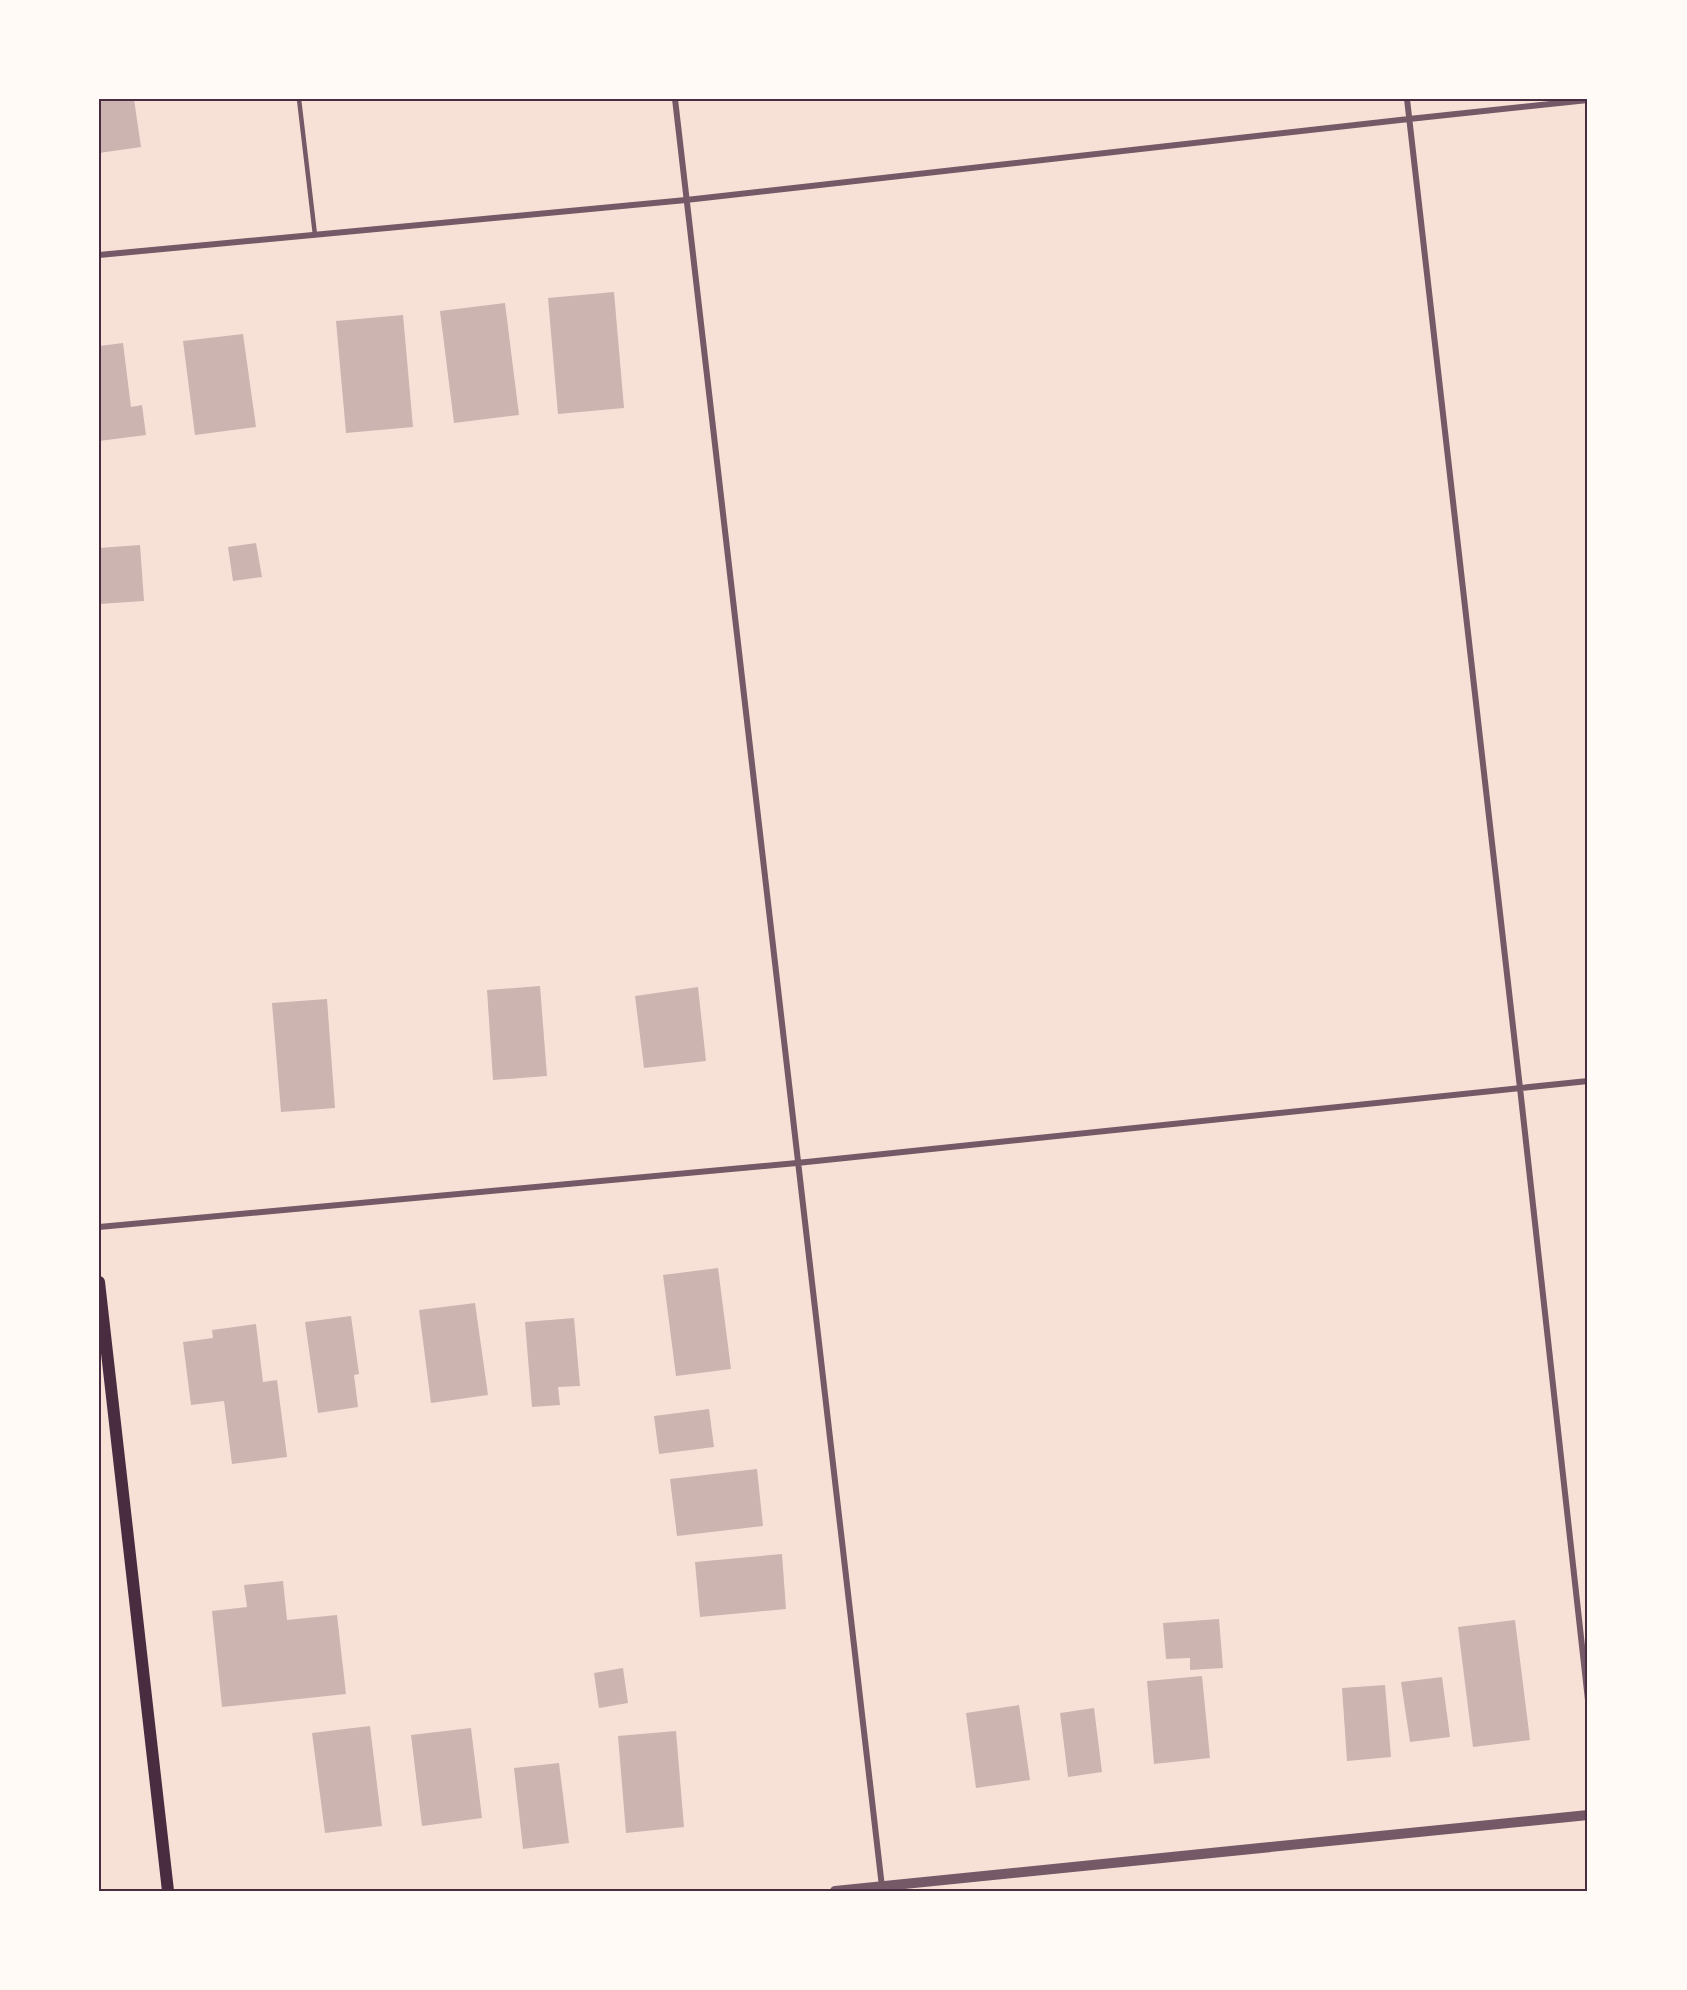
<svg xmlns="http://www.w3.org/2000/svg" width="1687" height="1990" viewBox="0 0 1687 1990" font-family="'DM Sans',sans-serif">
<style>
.building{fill:#ccb4b1}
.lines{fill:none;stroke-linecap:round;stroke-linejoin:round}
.service{stroke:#755966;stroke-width:4.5}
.minor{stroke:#755966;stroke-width:6}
.tertiary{stroke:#755966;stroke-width:10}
.secondary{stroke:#4a2c40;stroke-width:12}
.neatline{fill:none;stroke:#4a2c40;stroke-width:2}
</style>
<rect width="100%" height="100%" fill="#f7e1d7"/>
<path class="building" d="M99,99H134L141,147L99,153Z
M614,292L624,408L558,414L548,298Z
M505,303L519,415L454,423L440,311Z
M403,315L413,427L346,433L336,321Z
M243,334L256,427L195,435L183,341Z
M123,343L131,407L142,405L146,435L99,441V346Z
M256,543L262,577L233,581L228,547Z
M140,545L144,601L99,604V548Z
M540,986L547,1076L493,1080L487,990Z
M698,987L706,1061L644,1068L635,996Z
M327,999L335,1108L281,1112L272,1003Z
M718,1268L731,1369L676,1376L663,1275Z
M475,1303L488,1395L431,1403L419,1310Z
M351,1316L359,1374L354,1375L358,1407L318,1413L305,1322Z
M574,1318L580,1386L558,1387L560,1405L532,1407L525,1322Z
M256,1324L263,1382L277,1380L287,1457L232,1464L224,1401L191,1405L183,1342L213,1338L212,1330Z
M709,1409L714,1447L659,1454L654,1416Z
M757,1469L763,1526L677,1536L670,1479Z
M782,1554L786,1609L700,1617L695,1562Z
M283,1581L287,1620L337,1615L346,1694L222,1707L212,1611L247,1607L244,1585Z
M1219,1619L1223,1668L1190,1670V1658L1166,1659L1163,1623Z
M1515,1620L1530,1740L1473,1747L1458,1627Z
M623,1668L628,1703L599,1708L594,1673Z
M1202,1676L1210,1758L1154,1764L1147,1681Z
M1442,1677L1450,1737L1410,1742L1401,1682Z
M1385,1685L1391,1757L1347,1761L1342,1688Z
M1019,1705L1030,1780L976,1788L966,1713Z
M1094,1708L1102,1772L1068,1777L1060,1713Z
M370,1726L382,1826L325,1833L312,1733Z
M471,1728L482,1818L422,1826L411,1735Z
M676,1731L684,1827L626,1833L618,1736Z
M559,1763L569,1843L523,1849L514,1768Z"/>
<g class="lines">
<path class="service" d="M299,99L315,235"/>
<path class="minor" d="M675,99L882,1887
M1407,99L1520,1088L1588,1700
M99,255L686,200L1409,119L1588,100
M99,1227L797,1163L1588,1081"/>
<path class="tertiary" d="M835,1891L1588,1815"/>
<path class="secondary" d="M99,1282L168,1891"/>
</g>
<rect width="1687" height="1990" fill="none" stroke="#fffaf5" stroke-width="201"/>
<rect x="100" y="100" width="1486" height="1790" class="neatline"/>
</svg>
